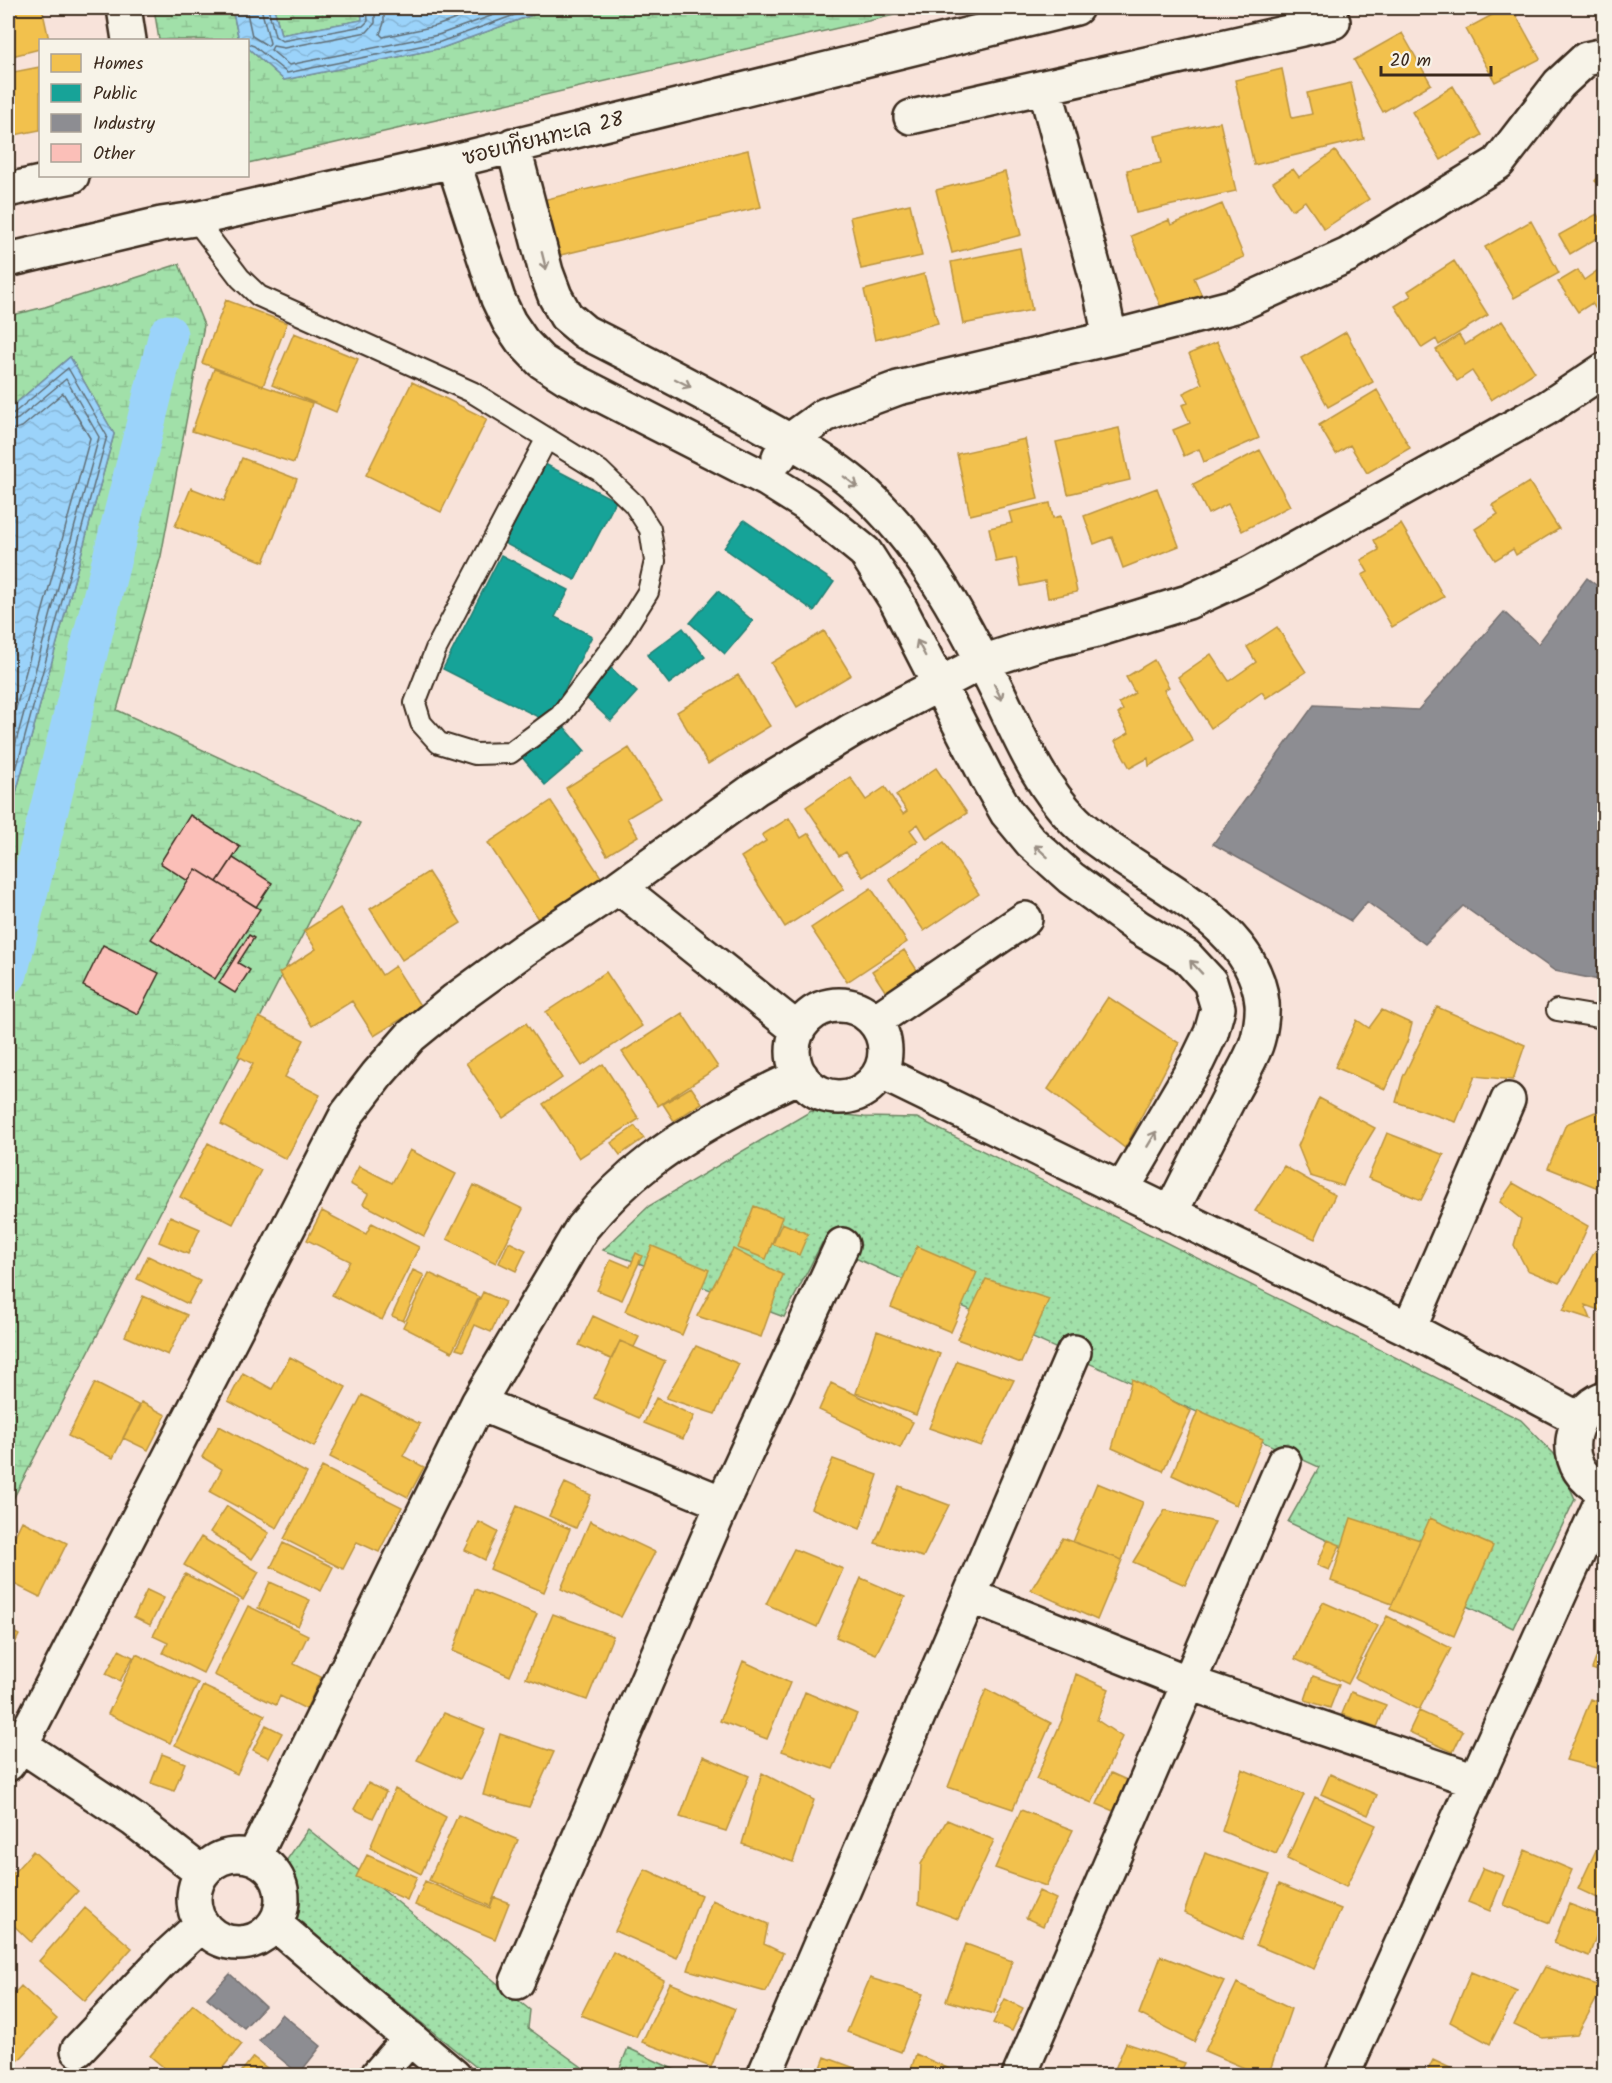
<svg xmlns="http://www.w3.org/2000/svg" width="1612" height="2083" viewBox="0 0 1612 2083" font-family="Kalam,'Playpen Sans Thai',sans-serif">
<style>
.wetland{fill:url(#wetland-marsh);stroke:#6e8564;stroke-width:1.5}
.garden{fill:url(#garden-dots);stroke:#6e8564;stroke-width:1.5}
.water{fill:url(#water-waves);stroke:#758fa2;stroke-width:1.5}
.homes{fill:#f2c14e;stroke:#bb9440;stroke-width:1.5}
.public{fill:#17a398;stroke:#227f73;stroke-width:1.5}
.industry{fill:#8d8d92;stroke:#746f6f;stroke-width:1.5}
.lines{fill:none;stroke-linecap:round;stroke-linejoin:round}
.shore{stroke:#616e76;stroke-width:1.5}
.canal{stroke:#9bd3fa;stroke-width:39}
.building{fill:#fbbfb8;stroke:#3b2a1e;stroke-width:1.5}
.lane-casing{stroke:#3b2a1e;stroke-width:24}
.street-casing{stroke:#3b2a1e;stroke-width:38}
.lane{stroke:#f7f3e8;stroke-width:20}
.street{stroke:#f7f3e8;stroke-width:33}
.oneway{stroke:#998e83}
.labels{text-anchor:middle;stroke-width:6;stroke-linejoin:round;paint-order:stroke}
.street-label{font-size:21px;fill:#3b2a1e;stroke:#f7f3e8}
</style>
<defs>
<pattern id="wetland-marsh" width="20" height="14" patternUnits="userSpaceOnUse" patternTransform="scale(1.5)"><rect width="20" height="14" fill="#a1e0a9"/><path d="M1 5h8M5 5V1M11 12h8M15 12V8" fill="none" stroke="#8cc091"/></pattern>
<pattern id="garden-dots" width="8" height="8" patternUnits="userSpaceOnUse" patternTransform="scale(1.5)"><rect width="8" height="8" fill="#a1e0a9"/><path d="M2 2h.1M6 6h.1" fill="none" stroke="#8cc091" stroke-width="1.8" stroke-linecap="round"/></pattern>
<pattern id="water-waves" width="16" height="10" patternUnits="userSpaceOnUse" patternTransform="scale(1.5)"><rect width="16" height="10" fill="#9bd3fa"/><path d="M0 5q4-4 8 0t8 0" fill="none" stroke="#86b5d6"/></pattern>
</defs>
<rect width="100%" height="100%" fill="#f8e3da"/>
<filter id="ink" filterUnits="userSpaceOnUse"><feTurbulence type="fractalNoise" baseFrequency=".0167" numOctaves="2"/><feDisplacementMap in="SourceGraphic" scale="12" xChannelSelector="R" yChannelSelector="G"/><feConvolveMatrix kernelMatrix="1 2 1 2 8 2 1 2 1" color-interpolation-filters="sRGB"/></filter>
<g filter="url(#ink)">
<path class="wetland" d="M154,8H232L239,40H159Z
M274,8H361L362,20L281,35Z
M551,8H925L248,163V48L284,80L442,48Z
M179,264L204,325L161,556L117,710L360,823L8,1509V822L114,434L70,357L8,410V316L45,307Z"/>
<path class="garden" d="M811,1111L864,1117L917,1118L1521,1420L1556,1456L1575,1499L1513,1628L1288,1522L1319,1467L822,1243L784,1317L603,1250L649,1206Z
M308,1829L530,2010L528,2028L593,2075H486L298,1923L293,1883L286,1861Z
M628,2048L686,2075H617Z"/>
<path class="water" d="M232,8H274L281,35L362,20L361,8H551L442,48L284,80L248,48V40H239Z
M70,357L114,434L8,822V410Z"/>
<path class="homes" d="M8,8H42L49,40H40V49L8,57Z
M1505,8H1512L1540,59L1495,82L1466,29Z
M1402,33L1431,84L1383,112L1354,60Z
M40,67V130L9,136L8,73Z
M1282,69L1292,118L1312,114L1307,93L1351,83L1364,139L1254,165L1235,80Z
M1453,86L1482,135L1441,160L1412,112Z
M1220,122L1236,191L1136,213L1127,170L1161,163L1155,136Z
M748,150L761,207L552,257L539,201Z
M1335,151L1369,199L1324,229L1305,201L1292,210L1273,182L1293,169L1299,177Z
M1604,170V189L1595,181Z
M1005,172L1021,235L952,253L936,190Z
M910,204L922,256L861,269L850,217Z
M1222,204L1244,257L1194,278L1202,296L1163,312L1131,236L1169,220L1171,225Z
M1597,214L1604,228V234L1570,254L1559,235Z
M1531,221L1559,273L1514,298L1485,247Z
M1020,248L1032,310L963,324L951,262Z
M1454,261L1488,315L1439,345L1436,339L1422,348L1395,306L1411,296L1408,291Z
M1604,266V322L1592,303L1578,312L1558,282L1578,270L1584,280Z
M924,274L938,323L875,340L864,290Z
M226,300L287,323L263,386L202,363Z
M1502,321L1535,372L1491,400L1472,371L1457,381L1436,350L1459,335L1465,345Z
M1346,332L1373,382L1328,407L1301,358Z
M294,333L358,359L336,412L272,385Z
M1217,342L1259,438L1204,462L1199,449L1184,456L1173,430L1190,423L1182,405L1188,403L1183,393L1202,384L1189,354Z
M214,369L312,403L294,463L192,431Z
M412,382L487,419L441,512L366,475Z
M1377,390L1410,448L1367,473L1350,445L1336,454L1319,425Z
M1119,428L1130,480L1068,494L1056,442Z
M1025,439L1038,499L970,515L957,454Z
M1260,450L1290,506L1242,531L1228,504L1208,514L1193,484Z
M242,458L297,479L264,562L175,526L191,488L224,501Z
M1529,482L1559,529L1516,555L1513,549L1495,560L1475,529L1498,514L1492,505Z
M1157,488L1179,546L1123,568L1112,537L1094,544L1084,516Z
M1050,503L1053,518L1061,516L1077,592L1048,598L1045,581L1021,586L1016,558L996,562L989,528L1012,523L1009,512Z
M1401,524L1444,597L1392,627L1362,575L1368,572L1361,560L1379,550L1374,540Z
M1277,627L1306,672L1266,698L1262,692L1211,728L1178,677L1211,654L1229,681L1256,662L1247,647Z
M824,631L851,675L797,707L771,663Z
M1154,660L1169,687L1164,690L1193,741L1149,766L1148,758L1130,768L1115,741L1129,733L1118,714L1123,710L1119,703L1135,693L1126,677Z
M738,675L770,726L708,764L677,712Z
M629,748L661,798L627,818L638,836L607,855L566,788Z
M936,768L967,813L927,839L918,824L910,830L918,841L863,877L846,852L839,856L806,807L850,777L866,800L885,787L903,814L907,811L896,795Z
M551,801L601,877L538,919L488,843Z
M789,818L801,838L809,833L844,889L785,927L741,857L766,841L762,835Z
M944,842L979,894L924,931L889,879Z
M428,872L461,923L402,960L370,909Z
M871,888L907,942L847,982L811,928Z
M340,908L382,975L395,966L421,1007L374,1036L352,1001L312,1026L279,973L316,949L304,931Z
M904,950L919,973L887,994L872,971Z
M606,972L642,1026L582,1066L546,1012Z
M1108,997L1179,1043L1125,1148L1048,1089Z
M1437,1007L1525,1045L1513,1080L1475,1076L1456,1122L1396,1102L1403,1077Z
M1382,1010L1412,1024L1407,1042L1385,1089L1335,1067L1357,1020L1369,1028Z
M682,1013L718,1067L658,1106L622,1052Z
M259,1017L304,1040L285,1077L320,1095L286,1159L221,1124L253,1064L238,1056Z
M526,1023L562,1078L503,1118L466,1063Z
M603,1064L639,1119L579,1158L543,1104Z
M691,1087L702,1103L674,1121L663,1104Z
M1319,1098L1375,1128L1349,1171L1343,1186L1310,1176L1298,1146Z
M1595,1112L1604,1115L1603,1190L1548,1168L1566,1124Z
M635,1126L644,1138L620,1155L611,1143Z
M1387,1133L1444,1155L1421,1200L1368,1178Z
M208,1143L261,1170L233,1224L180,1197Z
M410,1150L456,1174L424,1236L363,1204L368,1194L350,1184L359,1166L392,1183Z
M1284,1166L1335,1195L1315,1239L1255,1211Z
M1513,1183L1588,1226L1569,1269L1559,1283L1527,1270L1514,1245L1521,1219L1500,1202Z
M474,1185L523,1209L496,1263L447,1239Z
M754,1206L782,1217L766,1259L738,1248Z
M322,1211L366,1234L372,1223L419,1247L382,1320L332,1295L350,1261L307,1240Z
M170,1216L200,1229L188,1254L159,1242Z
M782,1223L808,1234L799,1255L773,1244Z
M509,1242L526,1250L516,1271L499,1263Z
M652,1246L709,1270L682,1335L625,1311Z
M917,1246L977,1272L951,1332L891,1307Z
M733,1249L783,1275L761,1337L697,1316Z
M1595,1251L1604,1255V1312L1585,1305L1591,1319L1563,1310Z
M636,1253L642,1256L622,1300L597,1290L611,1259L630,1267Z
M148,1256L200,1281L188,1304L137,1279Z
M413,1270L424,1275L403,1321L392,1316Z
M429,1273L479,1297L452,1352L403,1327Z
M986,1279L1049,1299L1021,1363L957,1339Z
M483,1292L505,1302L491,1332L475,1325L463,1351L456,1349Z
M143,1296L187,1315L168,1355L125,1336Z
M593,1316L639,1337L634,1347L620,1341L611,1359L579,1345Z
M877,1331L940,1354L916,1415L856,1393Z
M620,1341L665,1361L639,1418L594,1398Z
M696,1346L739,1364L715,1414L666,1398Z
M290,1357L346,1387L314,1447L228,1401L243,1373L272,1389Z
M957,1361L1014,1380L981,1446L929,1428Z
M1132,1379L1191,1411L1163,1471L1112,1448Z
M95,1383L140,1406L113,1458L68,1436Z
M831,1383L913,1422L900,1448L819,1410Z
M362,1395L420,1424L403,1456L424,1467L408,1497L330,1457Z
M656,1398L694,1416L683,1439L644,1423Z
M141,1402L166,1415L148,1450L123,1438Z
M1198,1410L1263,1439L1236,1505L1172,1475Z
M219,1426L307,1473L277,1528L210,1492L222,1469L202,1457Z
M833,1459L878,1475L860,1529L811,1508Z
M322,1467L402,1507L379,1552L357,1542L343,1569L284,1539Z
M565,1483L591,1495L576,1528L549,1516Z
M1097,1483L1143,1502L1122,1560L1073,1542Z
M899,1486L949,1505L923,1557L875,1543Z
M227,1506L269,1533L252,1559L210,1532Z
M517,1506L570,1529L544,1592L490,1569Z
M1165,1510L1215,1522L1185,1585L1133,1562Z
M1351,1518L1420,1540L1392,1604L1331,1581Z
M1430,1518L1493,1546L1454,1636L1390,1609Z
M22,1521L67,1543L40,1597L8,1581V1550Z
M590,1521L655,1552L621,1617L561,1589Z
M479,1522L498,1532L485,1560L465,1550Z
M201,1537L259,1572L243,1600L184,1565Z
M1063,1538L1122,1560L1097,1620L1031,1590Z
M1328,1540L1340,1545L1329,1570L1317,1565Z
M283,1543L333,1567L321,1591L271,1567Z
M794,1549L843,1569L817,1627L766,1604Z
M185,1574L239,1601L203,1673L163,1653L168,1643L153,1636Z
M861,1578L905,1597L876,1654L836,1637Z
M270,1582L310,1600L298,1626L258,1608Z
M475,1589L537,1614L510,1676L453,1651Z
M147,1590L164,1598L150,1625L134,1617Z
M1323,1602L1378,1626L1348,1684L1295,1659Z
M248,1606L308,1635L294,1664L321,1677L306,1709L280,1696L276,1705L214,1675Z
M553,1614L613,1636L587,1700L526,1678Z
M1387,1616L1451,1648L1419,1710L1355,1678Z
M8,1629L19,1635L8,1657Z
M1604,1637V1673L1592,1669Z
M119,1650L133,1657L120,1681L106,1674Z
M136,1654L198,1683L170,1743L108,1714Z
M743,1661L790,1683L767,1739L720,1721Z
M1076,1674L1109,1689L1097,1720L1122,1737L1092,1803L1036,1779L1062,1720Z
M1313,1676L1339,1685L1330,1708L1305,1700Z
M203,1686L265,1715L237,1774L175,1745Z
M986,1689L1051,1723L1013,1809L948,1787Z
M805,1692L857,1714L833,1769L782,1751Z
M1351,1692L1386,1705L1377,1727L1342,1714Z
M1591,1699L1604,1704V1770L1566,1760Z
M1419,1711L1463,1731L1453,1752L1409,1732Z
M444,1713L485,1729L460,1779L417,1760Z
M266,1725L282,1733L269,1758L253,1750Z
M500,1734L554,1752L529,1807L483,1795Z
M162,1754L185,1763L174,1791L151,1783Z
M703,1756L749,1776L726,1831L680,1817Z
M1242,1769L1304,1795L1276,1854L1222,1831Z
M762,1773L814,1800L793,1862L742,1844Z
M1111,1773L1131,1782L1118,1813L1097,1804Z
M1330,1774L1377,1795L1368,1815L1321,1794Z
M368,1783L386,1792L373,1818L354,1809Z
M395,1789L446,1817L421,1874L370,1848Z
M1315,1797L1376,1825L1346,1887L1287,1859Z
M1021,1810L1073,1830L1046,1886L995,1868Z
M458,1815L518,1840L490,1906L429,1880Z
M947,1820L994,1840L958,1919L919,1904L921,1864Z
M1598,1846L1604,1848V1901L1578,1889Z
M1525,1850L1572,1870L1550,1923L1504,1905Z
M33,1851L78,1891L31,1942L8,1920V1879Z
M1205,1853L1270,1875L1242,1939L1184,1913Z
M367,1855L417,1877L407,1900L356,1877Z
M1483,1868L1504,1876L1490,1911L1468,1902Z
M645,1869L701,1895L677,1958L615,1931Z
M425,1881L490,1908L494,1897L509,1903L495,1939L415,1905Z
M1279,1884L1341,1909L1314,1969L1256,1945Z
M1039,1891L1056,1899L1043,1926L1026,1918Z
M712,1900L768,1924L764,1944L783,1953L766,1992L688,1970Z
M1569,1904L1603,1917L1589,1956L1554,1943Z
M85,1908L132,1948L85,2001L39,1961Z
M966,1944L1012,1961L994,2014L946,2001Z
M613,1952L664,1980L636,2037L581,2015Z
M1161,1956L1224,1981L1194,2042L1139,2014Z
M1545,1967L1603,1987L1577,2035L1542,2038L1514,2025Z
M1471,1972L1517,1991L1490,2044L1450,2022Z
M870,1978L923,1994L901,2052L847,2032Z
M670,1983L735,2009L711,2067L642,2042Z
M1237,1983L1291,2009L1268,2076H1263L1205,2051Z
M21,1986L57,2019L19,2060L8,2050V2000Z
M1005,1999L1023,2008L1012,2031L993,2023Z
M193,2004L242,2044L216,2076H174L150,2056Z
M1126,2043L1185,2063L1179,2076H1112Z
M916,2054L963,2075L909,2076Z
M253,2057L277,2076H238Z
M825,2057L876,2076H818Z
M1433,2060L1467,2076H1425Z"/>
<path class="public" d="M543,463L616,501L575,580L502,542Z
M744,520L834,582L814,611L724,548Z
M501,555L569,590L555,617L592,636L548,722L443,669Z
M718,591L753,621L725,654L690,623Z
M683,628L705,657L669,684L647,655Z
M611,668L637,692L611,721L585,697Z
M560,722L585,751L545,785L521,756Z"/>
<path class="industry" d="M1587,578L1604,591V981L1555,971L1463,906L1425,944L1367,902L1351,921L1213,844L1314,705L1418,710L1504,612L1538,644Z
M230,1974L265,2006L244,2028L207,1998Z
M282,2014L321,2046L299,2074L259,2041Z"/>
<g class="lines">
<path class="shore" d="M246,8L252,36L268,46L270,43L261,8
M268,8L275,36L282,41L363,26L368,21L367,8
M375,8V23L367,32L284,48L273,46L271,50L289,65L438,35L513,8
M384,8V23L380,34L383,37L436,26L487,8
M248,44L254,46L287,73L440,42L534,8
M8,415L14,413L68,368L107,436L8,799
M8,422L18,419L66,379L99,437L8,771
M8,431L22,427L63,393L90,438L8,737"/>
<path class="canal" d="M8,974L168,334"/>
</g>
<path class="building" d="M190,815L240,847L217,882L196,869L188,881L160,863Z
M233,858L272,883L256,907L217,882Z
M196,869L260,909L215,979L151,939Z
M249,935L254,938L238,963L250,970L235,993L219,983Z
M103,945L159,973L138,1014L83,986Z"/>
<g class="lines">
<defs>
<path id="lane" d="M195,219L240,278L259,296L472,392L600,471L634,504L650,529L655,561L648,592L621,635L560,716L510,753L475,754L439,743L421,723L415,703L436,649L547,438
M1557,1010L1604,1018"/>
<path id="street" d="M124,8L129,40
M911,117L1333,22
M513,145L546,272L555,296L566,316L585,332C643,361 701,392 758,423C791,442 827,460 856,485C919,538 961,617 997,690C1019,735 1038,784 1075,821C1130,876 1254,916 1262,1003C1263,1014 1260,1034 1256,1045C1249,1064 1237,1082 1228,1100C1209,1138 1189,1176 1170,1214
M453,161L498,299L509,322L522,341L541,361L566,377L766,479L806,504L865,552L897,602L987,778L1007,813L1031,842L1071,878L1138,927L1186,956L1210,982L1218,1008L1211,1033L1197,1062L1122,1190
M8,190L72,176
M8,260L161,224L195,219L453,161L1076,8
M1110,338L1235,306L1348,255L1498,163L1559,84L1586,59L1604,55
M779,457L789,441L825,415L898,388L1110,338L1101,294L1045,88
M619,887L798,1030
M793 1051a46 46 0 1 1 92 0a46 46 0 1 1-92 0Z
M875,1021L1025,919
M880,1072L1409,1329L1579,1419
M1409,1329L1508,1100
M1604,1398C1572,1411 1561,1456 1588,1480C1592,1484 1599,1487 1604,1490
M478,1403L723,1503
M970,1596L1189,1683L1475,1780
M21,1745L134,1820L202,1873
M8,1764L21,1745L347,1114L377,1075L411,1036L455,1000L525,949L619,887L755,789L852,730L982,662L1038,644L1093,631L1188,602L1251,573L1547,408L1604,370
M194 1899a44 44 0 1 1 88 0a44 44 0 1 1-88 0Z
M254,1857L478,1403L582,1228C627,1173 672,1142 734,1109C756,1097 778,1085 801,1076
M275,1924L454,2076
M517,1982L723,1503L842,1245
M78,2050L166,1957L202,1924
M377,2076L410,2038
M764,2076L1074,1352
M1019,2076L1284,1462
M1342,2076L1604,1496"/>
</defs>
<use href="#lane" class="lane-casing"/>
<use href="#street" class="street-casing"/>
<use href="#lane" class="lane"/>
<use href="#street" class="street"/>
</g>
<defs><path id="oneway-shaft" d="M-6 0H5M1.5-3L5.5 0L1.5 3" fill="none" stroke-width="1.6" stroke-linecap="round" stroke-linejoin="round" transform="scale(1.5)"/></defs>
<g class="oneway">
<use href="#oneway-shaft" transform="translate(544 261) rotate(76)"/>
<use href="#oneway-shaft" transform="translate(683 383) rotate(28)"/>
<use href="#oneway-shaft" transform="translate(851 482) rotate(37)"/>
<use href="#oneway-shaft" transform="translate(921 648) rotate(-118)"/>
<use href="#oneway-shaft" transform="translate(998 692) rotate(64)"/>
<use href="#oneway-shaft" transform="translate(1041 851) rotate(-138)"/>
<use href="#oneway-shaft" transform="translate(1196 967) rotate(-133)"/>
<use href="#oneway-shaft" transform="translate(1152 1139) rotate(-59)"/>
</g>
</g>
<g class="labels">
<g class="street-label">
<text transform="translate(543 138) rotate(-14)" y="7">ซอยเทียนทะเล 28</text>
</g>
</g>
<rect width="1612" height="2083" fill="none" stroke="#f7f3e8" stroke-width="30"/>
<rect x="15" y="15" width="1582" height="2053" fill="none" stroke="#3b2a1e" stroke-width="2" filter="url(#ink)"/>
<rect x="39" y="39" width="210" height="138" fill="#f7f3e8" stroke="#aca397" stroke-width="1.5"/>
<rect x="51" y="54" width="30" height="18" fill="#f2c14e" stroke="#aca397" stroke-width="1.5"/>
<text x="93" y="69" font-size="18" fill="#3b2a1e">Homes</text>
<rect x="51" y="84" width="30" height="18" fill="#17a398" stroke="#aca397" stroke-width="1.5"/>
<text x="93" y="99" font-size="18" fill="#3b2a1e">Public</text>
<rect x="51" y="114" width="30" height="18" fill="#8d8d92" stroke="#aca397" stroke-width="1.5"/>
<text x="93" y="129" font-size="18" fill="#3b2a1e">Industry</text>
<rect x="51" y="144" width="30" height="18" fill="#fbbfb8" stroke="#aca397" stroke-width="1.5"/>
<text x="93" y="159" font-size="18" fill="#3b2a1e">Other</text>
<path d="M1381 66v9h110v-9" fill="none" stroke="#3b2a1e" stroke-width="3"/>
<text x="1390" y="66" font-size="18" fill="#3b2a1e" stroke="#f7f3e8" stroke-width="4.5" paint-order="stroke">20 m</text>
</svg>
